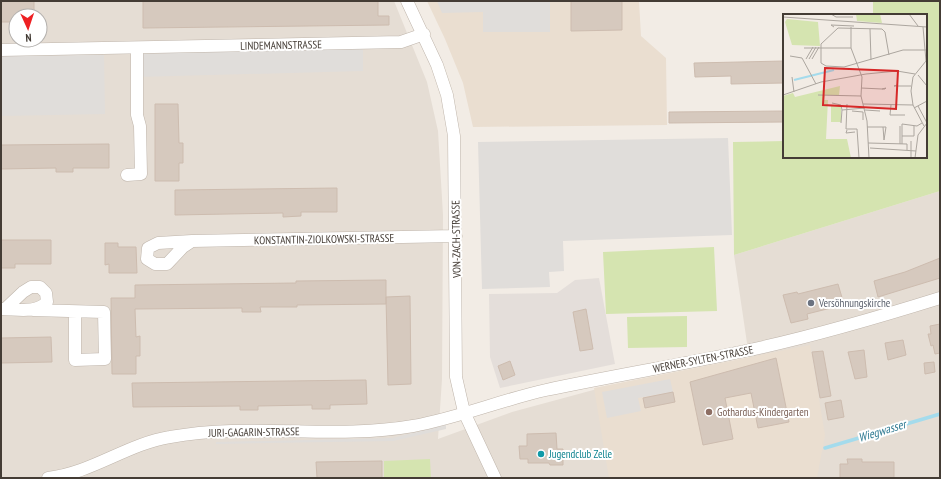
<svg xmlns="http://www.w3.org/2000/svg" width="941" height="479" viewBox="0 0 941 479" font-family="'PT Sans Narrow',sans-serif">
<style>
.residential{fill:#e5ddd4;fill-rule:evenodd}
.industrial{fill:#e4deda}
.education{fill:#eaded0}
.green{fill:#d5e4b0}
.parking{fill:#e0ddda}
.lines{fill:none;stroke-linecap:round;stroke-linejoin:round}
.stream{stroke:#a4dbec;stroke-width:3.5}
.building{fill:#d6c9be;stroke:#cdbcaf}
.minor-casing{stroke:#bfb5ab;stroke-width:13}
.minor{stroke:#fff;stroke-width:12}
.worship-dot{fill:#6b7280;stroke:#fff;stroke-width:1.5}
.education-dot{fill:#8d6e63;stroke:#fff;stroke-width:1.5}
.culture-dot{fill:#0f9aa8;stroke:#fff;stroke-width:1.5}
.labels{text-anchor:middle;stroke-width:4;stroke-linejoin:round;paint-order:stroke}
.street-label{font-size:11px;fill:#443c35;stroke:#fff}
.worship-label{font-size:11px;fill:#5b616d;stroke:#fff;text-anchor:start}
.education-label{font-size:11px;fill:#785e54;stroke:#fff;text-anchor:start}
.culture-label{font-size:11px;fill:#0d838f;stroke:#fff;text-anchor:start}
.water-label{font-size:12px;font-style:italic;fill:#2f7a92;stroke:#fff}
.inset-river{fill:none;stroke:#a4dbec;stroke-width:2}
.inset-road{fill:none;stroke:#aca69f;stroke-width:1}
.view{fill:#d62828;fill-opacity:0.15;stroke:#d62828;stroke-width:2}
.inset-edge{fill:none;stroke:#443c35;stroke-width:2}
</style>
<rect width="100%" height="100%" fill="#f2ece5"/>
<path class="residential" d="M1,1H394L427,82L438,131L443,215L442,379L438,439L512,412L597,389L751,358L747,343L734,255L940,191V478H1ZM16,16H40V40H16Z"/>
<path class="industrial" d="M599,278L615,364L500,388L490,357L489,294L557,293L575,280Z"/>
<path class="education" d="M427,1H639L641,36L666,58L667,125L473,127L463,83L445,39Z
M810,345L825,435L817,478H609L594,388Z"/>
<path class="green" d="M873,1H940V191L734,255L733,142L784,141V157H926V15H873Z
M714,247L717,311L606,314L603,252Z
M687,316V347L628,348L627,317Z
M430,459L431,478H384V461Z"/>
<path class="parking" d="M437,1H550V32H483V12L442,13Z
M363,48V71L137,77L136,54Z
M104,55L105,114L1,116V56Z
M728,138L732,235L563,241L564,271L549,272L550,287L482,289L478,142Z
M670,379L673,392L638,398L641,411L607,418L602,392Z
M446,425V429L393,441L216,444V442L392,438Z"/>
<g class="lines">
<path class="stream" d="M825,448L940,414"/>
</g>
<path class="building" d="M1,1H34V16H16V22H1Z
M143,1H378V16H389V25L143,28Z
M571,1H622V30L571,31Z
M784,61V83L731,84V76L695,77L694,63Z
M155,104H178L179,143H183V163H179V181H155Z
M784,111V122L669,123V112Z
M109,144V168H73V172H56V168L1,169V145Z
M337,188V212H301V216L283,217V213L175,215V190Z
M1,240H51V264H15V268H1Z
M105,243H118V247H136L137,273H109V264L105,265Z
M940,258V278L878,297L874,281L905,272Z
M386,280V304L297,305V307H260L261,312H242V308L135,309L136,337L140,336V356H136V374H112L111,298H135V285L296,283V281Z
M838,284L843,301L830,304L831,308L807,314L808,319L791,323L783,295L797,292L798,294Z
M410,296L411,384L388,385L386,297Z
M586,309L593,349L580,351L573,312Z
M940,324V353L935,354L933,345L931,346L928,334H931L930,326Z
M51,337L52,362L1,363V338Z
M903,340L906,355L888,360L885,343Z
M864,350L867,377L855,379L848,352Z
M823,351L831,396L820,398L812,352Z
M776,358L789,422L758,428L751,393L725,398L733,439L703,445L690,382Z
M510,361L515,375L503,380L498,366Z
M934,362L935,372L925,374L924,363Z
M366,380L367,404L330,405V409H312V405L258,406V410H240V406L133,407L132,383Z
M673,392L675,402L645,408L643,398Z
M841,400L844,417L828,420L825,403Z
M556,433L557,449H563V465H550L549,463H528V459H520L519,446H527V434Z
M847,459H862V462H894V478H840V464H848Z
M382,461V478H317L316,462Z"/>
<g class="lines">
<defs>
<path id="minor" d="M407,1L437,65L447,95L454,136L456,377L464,412L495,478
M1,50L401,42L424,34
M127,175L141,174L140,126L137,115V48
M192,241L183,247L167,264H155L147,259L148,248L158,243L192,241L456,236
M1,309C17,309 35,314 47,302L46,293L40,287H31L23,292L5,309
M33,310L104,312L105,359L75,360V312
M48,478C92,473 127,444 170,437C250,422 333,440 413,426C458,418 501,400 546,390C612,376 679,365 745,351C811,337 876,318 940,298"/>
</defs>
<use href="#minor" class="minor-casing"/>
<use href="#minor" class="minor"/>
</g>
<circle class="worship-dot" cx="811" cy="303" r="4"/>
<circle class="education-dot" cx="709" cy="412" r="4"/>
<circle class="culture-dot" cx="541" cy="454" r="4"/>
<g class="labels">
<g class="street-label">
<text transform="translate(281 45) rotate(-1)" y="4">LINDEMANNSTRASSE</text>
<text transform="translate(324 239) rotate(-1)" y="4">KONSTANTIN-ZIOLKOWSKI-STRASSE</text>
<text transform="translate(456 239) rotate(-91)" y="4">VON-ZACH-STRASSE</text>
<text transform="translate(703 359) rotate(-11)" y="4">WERNER-SYLTEN-STRASSE</text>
<text transform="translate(254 432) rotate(-1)" y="4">JURI-GAGARIN-STRASSE</text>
</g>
<g class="worship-label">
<text x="819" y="307">Versöhnungskirche</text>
</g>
<g class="education-label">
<text x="717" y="416">Gothardus-Kindergarten</text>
</g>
<g class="culture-label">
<text x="549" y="458">Jugendclub Zelle</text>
</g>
<g class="water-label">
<text transform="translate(882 431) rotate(-17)" y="4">Wiegwasser</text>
</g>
</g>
<g transform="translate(783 14)">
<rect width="144" height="144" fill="#f2ece5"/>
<path d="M73,0H97L99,9L74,7ZM4,5L35,8L37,32L9,31L2,8ZM57,72L56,81H42L41,86H45L43,125H64L68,144H0V82L10,79L12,83ZM48,92L58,93V108H48Z" fill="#d5e4b0"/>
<path class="inset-river" d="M11,66L51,56"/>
<path class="inset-road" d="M48,0L53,3H70M126,0L135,12M0,3L144,13M51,13L48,11L71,12M68,13V34L79,63L78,82L84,107L86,144M140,13L143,47L130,63L128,77L130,91L141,112M87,15L88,46M102,18L99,15L55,14L38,30V49L43,52L61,53L120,36H144M102,18L106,41M21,34H68M7,42L19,44L33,70M23,45L30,33M26,45L33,33M29,45L36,33M135,61L144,72M9,63L11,78M114,71L111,72H128M78,74L99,75H102L103,74L99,75M0,81L38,68L83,60L114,57L132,60M35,81L78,82M49,89L58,91L59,96M64,90L63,115H74L76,144M80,90L130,91M108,91L107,101H122M135,92L144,109M131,94L144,87M82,96L97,97M69,97L80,98V106M58,109L59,96L82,94M84,113H103L101,126L100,113M64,116L63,119L72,118M119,122H131V112M85,129L124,130V136M117,130V112M119,130V110L134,112L139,109M87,134L133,137M128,144V127M132,144L135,121L144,109"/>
<path class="view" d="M42,54L115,57L113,95L40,91Z"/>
<rect width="144" height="144" class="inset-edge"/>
</g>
<rect width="941" height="479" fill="none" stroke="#443c35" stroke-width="4"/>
<g transform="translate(28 28) rotate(177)"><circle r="19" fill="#ffffff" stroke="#b4b1ae"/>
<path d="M0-3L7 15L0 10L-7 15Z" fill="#ee2023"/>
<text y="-6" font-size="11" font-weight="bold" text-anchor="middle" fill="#443c35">N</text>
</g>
</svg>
